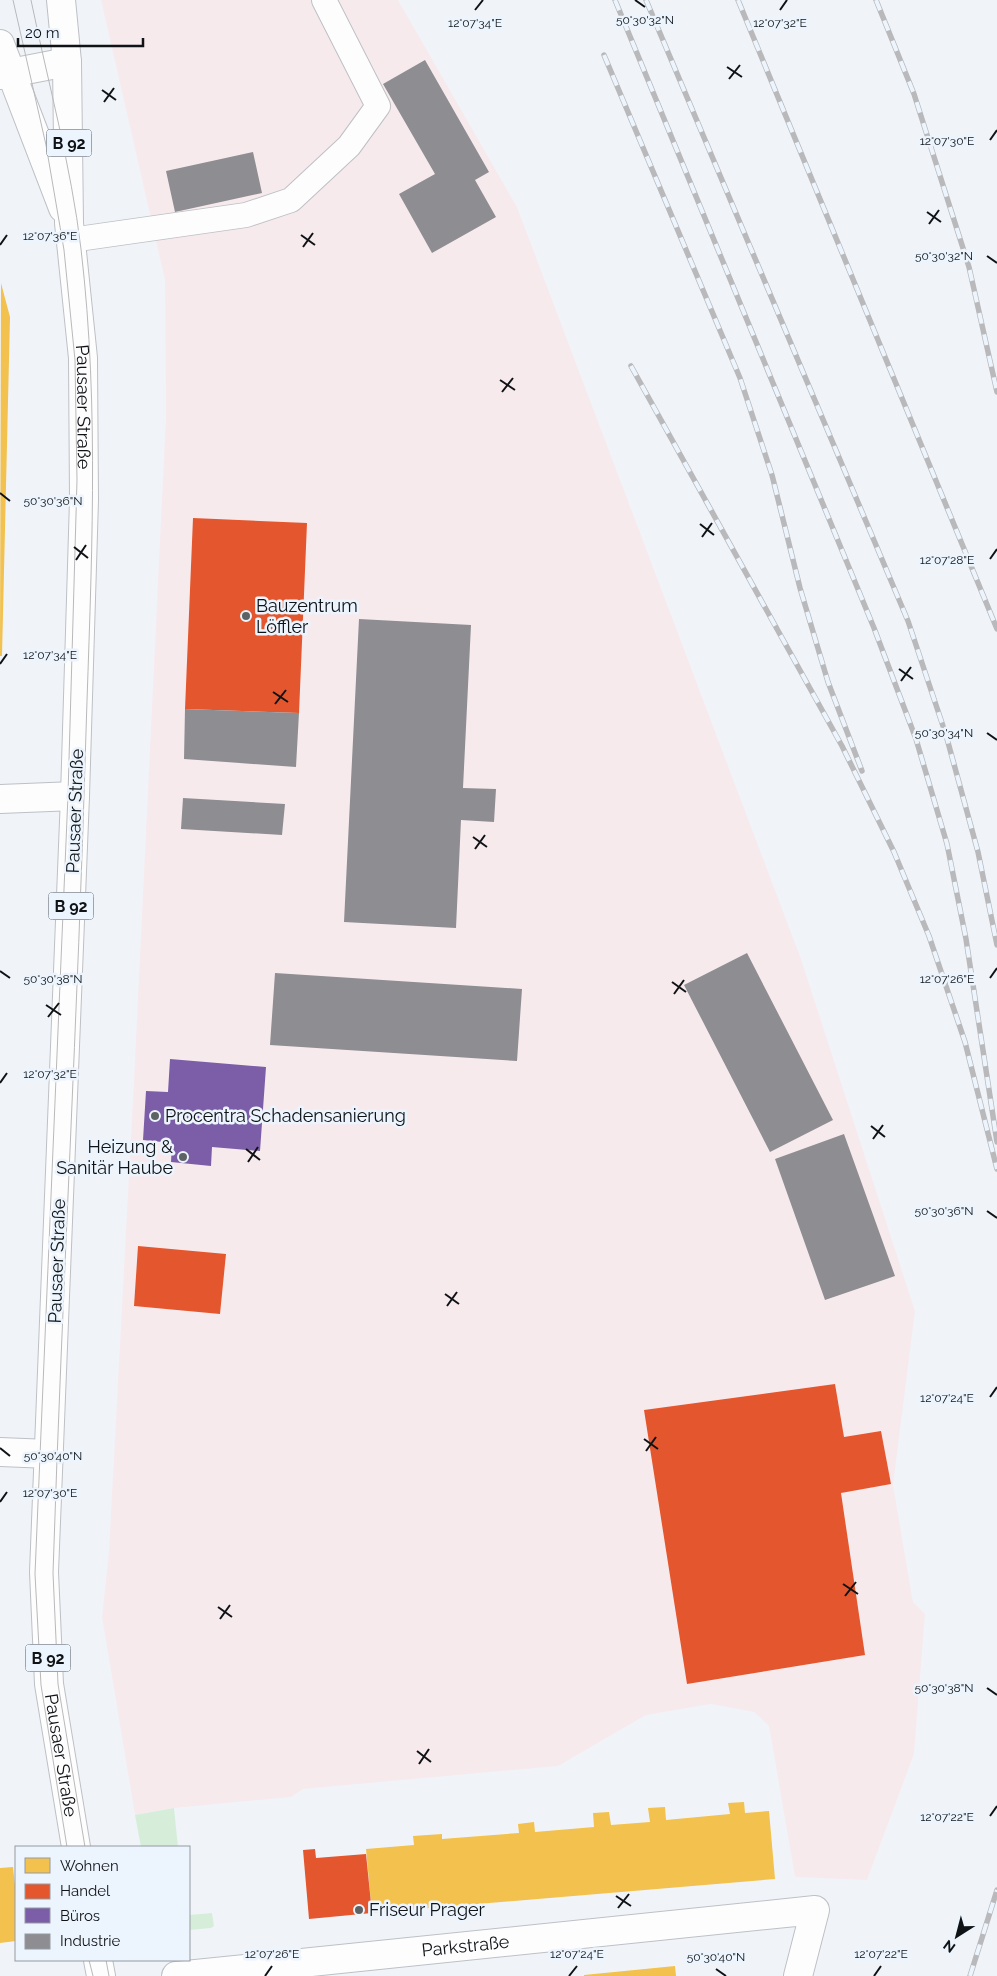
<svg xmlns="http://www.w3.org/2000/svg" width="997" height="1976" viewBox="0 0 997 1976" font-family="Raleway,sans-serif">
<style>
.commercial{fill:#f7eaed}
.green{fill:#d6eed9}
.homes{fill:#f2c14e}
.shops{fill:#e4572e}
.offices{fill:#7b5ea7}
.industry{fill:#8d8d92}
.lines{fill:none;stroke-linecap:round;stroke-linejoin:round}
.lane-casing{stroke:#bdc0c4;stroke-width:26}
.street-casing{stroke:#bdc0c4;stroke-width:30}
.primary-casing{stroke:#bdc0c4;stroke-width:30}
.lane{stroke:#fdfdfe;stroke-width:24}
.street{stroke:#fdfdfe;stroke-width:28}
.primary{stroke:#fdfdfe;stroke-width:28}
.tram{stroke:#b9b9bb;stroke-width:1}
.rail-casing{stroke:#b9b9bb;stroke-width:5.5}
.rail{stroke:#ecf4fd;stroke-width:4;stroke-dasharray:11;stroke-linecap:butt}
.ticks{fill:none;stroke:#101316;stroke-width:2}
.poi-dot{fill:#5e6265;stroke:#ecf4fd;stroke-width:2}
.labels{text-anchor:middle;stroke-width:5;stroke-linejoin:round;paint-order:stroke}
.shield{fill:#ecf4fd;stroke:#52565b;stroke-width:1}
.shield-label{font-size:16px;font-weight:bold;fill:#101316}
.street-label{font-size:18px;fill:#101316;stroke:#ecf4fd}
.poi-label{font-size:18px;fill:#101316;stroke:#ecf4fd;text-anchor:start}
.ticks-label{font-size:12px;text-anchor:middle;fill:#101316;stroke:#ecf4fd;stroke-width:5;stroke-linejoin:round;paint-order:stroke}
</style>
<rect width="100%" height="100%" fill="#f0f4f9"/>
<path class="commercial" d="M101,0H398L517,207L801,959L915,1311L893,1485L913,1602L925,1614L914,1754L867,1880L795,1877L769,1726L754,1712L711,1704L646,1715L558,1766L303,1789L291,1797L174,1808L135,1815L102,1617L109,1551L134,1080L166,416L165,280Z"/>
<path class="green" d="M174,1808L178,1847H141L135,1815Z
M212,1913L214,1926L211,1928L189,1930V1915Z"/>
<path class="homes" d="M1,283L10,317L2,656H0Z
M744,1802L745,1813L769,1811L775,1879L372,1913L366,1849L414,1845L413,1836L442,1834V1839L519,1833L518,1824L534,1822L535,1832L594,1827L593,1813L609,1812L611,1825L650,1822L648,1808L665,1807L666,1820L730,1814L728,1803Z
M13,1867L16,1895V1941L0,1943V1868Z
M675,1966L676,1976H584V1975Z"/>
<path class="shops" d="M193,518L307,523L299,713L185,709Z
M138,1246L226,1254L220,1314L134,1306Z
M835,1384L844,1437L881,1431L891,1484L841,1493L865,1655L687,1684L644,1410Z
M315,1849L316,1858L366,1854L372,1913L309,1919L303,1850Z"/>
<path class="offices" d="M170,1059L266,1067L260,1151L212,1147L211,1166L171,1162L172,1143L143,1140L146,1091L168,1092Z"/>
<path class="industry" d="M425,60L489,172L475,180L496,217L432,253L399,194L435,174L383,84Z
M253,152L262,193L175,212L166,171Z
M359,619L471,625L463,788L496,789L494,822L461,820L456,928L344,922Z
M185,709L299,713L296,767L184,759Z
M183,798L285,804L282,835L181,829Z
M747,953L833,1120L770,1152L684,985Z
M275,973L522,989L517,1061L270,1045Z
M844,1134L895,1276L825,1300L775,1159Z"/>
<g class="lines">
<defs>
<path id="lane" d="M71,240L246,215L291,200L349,146L378,106L324,0"/>
<g id="street">
<path d="M0,75L67,62"/>
<path d="M0,799L75,796"/>
<path d="M0,1452L49,1454"/>
<path id="s1" d="M176,1976L815,1910L798,1976"/>
</g>
<g id="primary">
<path id="s2" d="M61,0L67,62L69,223L83,358L84,500L75,796L44,1572L49,1684L76,1847"/>
<path d="M0,44L63,208"/>
<path d="M98,1960L101,1976"/>
</g>
</defs>
<use href="#lane" class="lane-casing"/>
<use href="#street" class="street-casing"/>
<use href="#primary" class="primary-casing"/>
<use href="#lane" class="lane"/>
<use href="#street" class="street"/>
<use href="#primary" class="primary"/>
<path class="tram" d="M13,0L46,145L64,250L75,360L77,480L68,795L35,1574L41,1685L67,1847
M31,0C48,83 71,165 81,249C100,410 91,571 86,732C78,1013 62,1293 53,1573L58,1684L85,1847
M89,1960L93,1976
M106,1960L109,1976"/>
<defs>
<path id="rail" d="M615,0L874,628L916,739L947,844L966,939L997,1142
M646,0L908,621L946,735L978,852L997,945
M738,0L997,629
M876,0L914,94L969,267L997,392
M604,55L740,378L772,475L800,588L828,682L862,771
M631,366L842,746L894,852L929,936L965,1042L997,1169
M970,1976L997,1890"/>
</defs>
<use href="#rail" class="rail-casing"/>
<use href="#rail" class="rail"/>
</g>
<path class="ticks" d="M635,0L645,7M475,10L483,0M780,10L787,0M727,67L742,77M729,79L740,65M102,90L116,100M104,102L114,88M990,140L997,130M927,212L941,222M929,224L939,210M301,235L315,245M0,245L7,235M303,247L313,233M987,256L997,263M500,380L515,390M502,392L513,378M0,493L10,501M700,524L714,535M702,537L712,523M74,547L88,558M990,559L997,549M76,560L86,545M0,664L7,654M899,669L913,679M901,681L911,667M273,692L288,702M275,704L286,690M987,733L997,740M473,837L487,847M475,849L485,835M0,971L10,978M990,978L997,968M672,982L686,992M674,994L684,980M46,1005L61,1015M48,1017L59,1003M0,1083L7,1073M871,1126L885,1137M873,1139L883,1125M246,1149L260,1160M248,1162L258,1147M987,1211L997,1218M445,1294L459,1304M447,1306L457,1292M990,1397L997,1387M644,1439L658,1449M0,1448L10,1456M646,1451L656,1437M0,1502L7,1492M843,1584L858,1594M845,1596L856,1582M218,1607L232,1617M220,1619L230,1605M987,1688L997,1695M417,1751L431,1762M419,1764L429,1749M990,1816L997,1806M616,1896L631,1906M618,1908L629,1894M716,1969L726,1976M265,1976L272,1966M569,1976L577,1966M874,1976L881,1966"/>
<g class="poi-dot">
<circle cx="246" cy="616" r="5"/>
<circle cx="155" cy="1116" r="5"/>
<circle cx="183" cy="1157" r="5"/>
<circle cx="359" cy="1910" r="5"/>
</g>
<g class="labels">
<g class="shield">
<rect x="46.5" y="129.5" width="45" height="27" rx="4"/>
<rect x="48.5" y="892.5" width="45" height="27" rx="4"/>
<rect x="25.5" y="1644.5" width="45" height="27" rx="4"/>
</g>
<g class="shield-label">
<text x="69" y="149">B 92</text>
<text x="71" y="912">B 92</text>
<text x="48" y="1664">B 92</text>
</g>
<g class="street-label">
<text dy="6" stroke="none"><textPath href="#s2" startOffset="408">Pausaer Straße</textPath></text>
<text transform="translate(75 811) rotate(-88)" y="6">Pausaer Straße</text>
<text transform="translate(57 1261) rotate(-88)" y="6">Pausaer Straße</text>
<text dy="6" stroke="none"><textPath href="#s2" startOffset="1758">Pausaer Straße</textPath></text>
<text dy="6" stroke="none"><textPath href="#s1" startOffset="291">Parkstraße</textPath></text>
</g>
<g class="poi-label">
<text x="256" y="612">Bauzentrum<tspan x="256" dy="21">Löffler</tspan></text>
<text x="165" y="1122">Procentra Schadensanierung</text>
<text x="173" y="1153" text-anchor="end">Heizung &amp;<tspan x="173" dy="21">Sanitär Haube</tspan></text>
<text x="369" y="1916">Friseur Prager</text>
</g>
</g>
<g class="ticks-label">
<text x="645" y="24">50°30'32"N</text>
<text x="475" y="27">12°07'34"E</text>
<text x="780" y="27">12°07'32"E</text>
<text x="947" y="145">12°07'30"E</text>
<text x="50" y="240">12°07'36"E</text>
<text x="944" y="260">50°30'32"N</text>
<text x="53" y="505">50°30'36"N</text>
<text x="947" y="564">12°07'28"E</text>
<text x="50" y="659">12°07'34"E</text>
<text x="944" y="737">50°30'34"N</text>
<text x="53" y="983">50°30'38"N</text>
<text x="947" y="983">12°07'26"E</text>
<text x="50" y="1078">12°07'32"E</text>
<text x="944" y="1215">50°30'36"N</text>
<text x="947" y="1402">12°07'24"E</text>
<text x="53" y="1460">50°30'40"N</text>
<text x="50" y="1497">12°07'30"E</text>
<text x="944" y="1692">50°30'38"N</text>
<text x="947" y="1821">12°07'22"E</text>
<text x="272" y="1958">12°07'26"E</text>
<text x="577" y="1958">12°07'24"E</text>
<text x="881" y="1958">12°07'22"E</text>
<text x="716" y="1961">50°30'40"N</text>
</g>
<rect x="15" y="1846" width="175" height="115" fill="#ecf4fd" stroke="#949aa1"/>
<rect x="25" y="1858" width="25" height="15" fill="#f2c14e" stroke="#949aa1"/>
<text x="60" y="1871" font-size="15" fill="#101316">Wohnen</text>
<rect x="25" y="1884" width="25" height="15" fill="#e4572e" stroke="#949aa1"/>
<text x="60" y="1896" font-size="15" fill="#101316">Handel</text>
<rect x="25" y="1908" width="25" height="15" fill="#7b5ea7" stroke="#949aa1"/>
<text x="60" y="1921" font-size="15" fill="#101316">Büros</text>
<rect x="25" y="1934" width="25" height="15" fill="#8d8d92" stroke="#949aa1"/>
<text x="60" y="1946" font-size="15" fill="#101316">Industrie</text>
<g transform="translate(957 1936) rotate(216)" stroke="#ecf4fd" stroke-width="4" paint-order="stroke">
<path d="M0-4L9 19L0 12L-9 19Z" fill="#101316"/>
<text y="-8" font-size="14" font-weight="bold" text-anchor="middle" fill="#101316">N</text>
</g>
<path d="M18 38v8h125v-8" fill="none" stroke="#101316" stroke-width="2.5"/>
<text x="25" y="38" font-size="15" fill="#101316" stroke="#ecf4fd" stroke-width="4" paint-order="stroke">20 m</text>
</svg>
